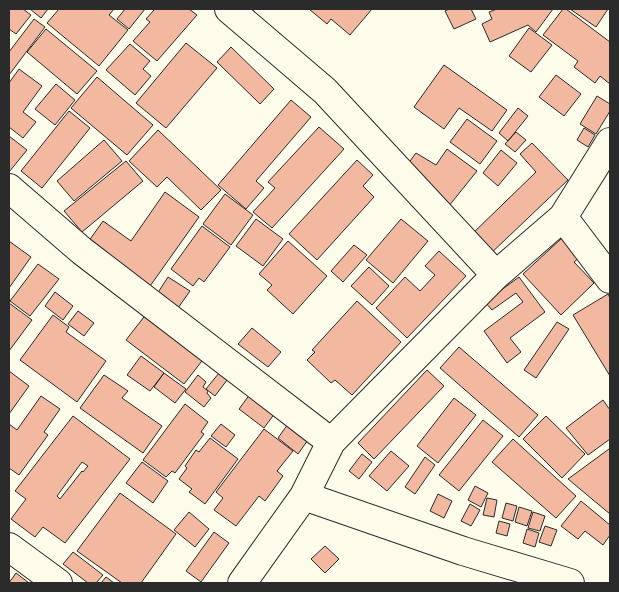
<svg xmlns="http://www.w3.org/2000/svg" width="619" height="592" viewBox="0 0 619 592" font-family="'Noto Sans',sans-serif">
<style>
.building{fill:#f2b8a0;stroke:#2b2b2b;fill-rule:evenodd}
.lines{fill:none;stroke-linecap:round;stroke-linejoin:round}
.minor-casing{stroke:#2b2b2b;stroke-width:30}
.minor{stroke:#fdfbea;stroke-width:28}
</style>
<rect width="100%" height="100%" fill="#fdfbea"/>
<path class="building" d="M9,9H23L31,15L16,34L9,29Z
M30,9H48L41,18Z
M59,9H114L109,15L128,30L99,66L47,23Z
M125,9H145L129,29L117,19Z
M155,9H189L197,15L157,61L133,41L150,22L146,19Z
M309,9H372L350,35L331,19L327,24Z
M449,9H471L476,19L454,29L445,11Z
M497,9H553L536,32L528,25L490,42L482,24L492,19L489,12Z
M563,9H566L610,42V84L600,76L595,83L574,67L578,61L543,35Z
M570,9H608L596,27Z
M34,19L45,27L9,75V52Z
M529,28L552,45L531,72L509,56Z
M46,29L97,71L77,94L27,52Z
M186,43L217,68L166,128L136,103Z
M130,44L150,61L143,69L151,76L135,95L106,70Z
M231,47L274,89L260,104L217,62Z
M444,65L507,110L492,131L459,108L444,129L414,107Z
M19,69L42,86L23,112L36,122L23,138L9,127V83Z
M556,75L581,94L564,116L539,97Z
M97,77L153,125L127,155L71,108Z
M56,84L75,100L55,125L35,109Z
M597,96L610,104V111L596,134L580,124Z
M291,100L311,117L256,181L264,188L246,209L218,185Z
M518,108L528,116L508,141L499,133Z
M69,111L90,128L42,188L21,171Z
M467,119L497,141L480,164L450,142Z
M319,127L344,149L272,228L253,212L275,188L268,182Z
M584,128L595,135L588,147L577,140Z
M158,130L221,190L201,210L167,177L157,187L129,161Z
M516,132L526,140L515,152L505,144Z
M9,136L27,150L9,172Z
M104,140L122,161L74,201L57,181Z
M532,143L568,180L487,257L469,237L536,172L520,154Z
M447,149L477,171L444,212L404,169L416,153L436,165Z
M501,150L517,163L498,186L483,173Z
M357,160L373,175L363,186L374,197L317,260L289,234Z
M126,161L143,181L82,232L64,211Z
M165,192L199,217L148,289L86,245L103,221L131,241Z
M225,194L253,215L231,245L203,224Z
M256,219L283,239L263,266L236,246Z
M401,219L428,241L393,283L366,260Z
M202,226L230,247L204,282L199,278L193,286L171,269Z
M562,238L580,257L574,262L594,283L561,315L523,274Z
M9,241L31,257L9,288Z
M288,241L327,276L293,314L267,290L272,285L259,274Z
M354,245L367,255L343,282L331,271Z
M439,251L466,276L407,338L376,308L405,277L420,291L435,275L425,266Z
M38,264L59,279L30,316L10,301Z
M369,267L389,286L372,305L351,286Z
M168,277L190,291L178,308L157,294Z
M519,277L545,312L510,338L521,352L507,363L484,331L523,302L516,293L492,310L485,302Z
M55,292L73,306L63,320L45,306Z
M608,294L610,298V376L573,315Z
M357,301L401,342L352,395L335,380L331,383L307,360L315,352L312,350Z
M9,303L32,320L9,351Z
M78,311L94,323L84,336L68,324Z
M147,313L205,357L184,384L126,340Z
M53,315L69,327L66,332L106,361L77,402L20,360Z
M557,322L569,329L536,378L524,370Z
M252,328L281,352L268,367L238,344Z
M459,347L538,415L519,437L440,368Z
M141,356L164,373L150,391L127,375Z
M427,370L444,386L374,459L358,443Z
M9,371L29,386L9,414Z
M164,373L186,389L175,403L154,387Z
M219,373L227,380L215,396L206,389Z
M104,375L128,391L122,398L162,426L143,453L80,408Z
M198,375L206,382L203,387L208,391L207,393L211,398L204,407L185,392Z
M250,394L275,413L264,428L239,409Z
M41,396L60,409L44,432L48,435L19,475L9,468V424L17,430Z
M454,398L476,415L438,463L417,446Z
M603,400L610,410V439L588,455L566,428Z
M185,404L208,422L201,432L204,434L175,473L172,471L166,477L143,460Z
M73,416L130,459L65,543L43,527L35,537L11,519L26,499L15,491ZM82,462L88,466L83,472L82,471L60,499L57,496Z
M546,416L585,454L562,478L523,439Z
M483,420L503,436L459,491L439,475Z
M221,424L235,435L226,447L211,436Z
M288,424L308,440L298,454L278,438Z
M264,429L293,451L277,471L283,476L265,501L259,496L236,526L214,510L223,498L216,492Z
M210,438L238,459L205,504L189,492L192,489L179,479L187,468L185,466L196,450L199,452Z
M513,439L576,496L556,518L492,462Z
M609,449L610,450V514L568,479Z
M391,451L409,466L387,491L369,476Z
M362,454L372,462L359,479L349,471Z
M425,457L435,465L415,494L405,487Z
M142,462L168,481L153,503L126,483Z
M475,486L488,493L481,507L468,500Z
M120,493L176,534L141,583H122L77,551Z
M438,494L452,501L444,518L430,511Z
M487,498L497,500L494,517L483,515Z
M581,501L610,525V535L603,545L585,531L578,539L561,526Z
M506,503L517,506L513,521L502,518Z
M470,504L480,510L471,526L461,521Z
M519,507L532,511L527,526L515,522Z
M189,512L209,529L195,547L174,530Z
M533,512L545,516L540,531L528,528Z
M499,521L510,524L507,536L496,533Z
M545,526L557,530L551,546L539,542Z
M527,529L539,533L535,547L523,543Z
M214,532L229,543L201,582L186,571Z
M325,546L339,559L325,573L311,559Z
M73,552L103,575L96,583H88L63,564Z
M16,573L29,583H9Z
M106,577L114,583H101Z"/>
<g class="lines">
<defs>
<path id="minor" d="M229,9L325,91L496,275
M9,188L82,251L331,442
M563,217L610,279
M304,496L463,551L570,583
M9,547L58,583
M242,583L304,496L331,442L496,275L563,217L610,142"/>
</defs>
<use href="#minor" class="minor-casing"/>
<use href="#minor" class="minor"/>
</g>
<rect width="619" height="592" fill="none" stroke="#2b2b2b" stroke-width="20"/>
</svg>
